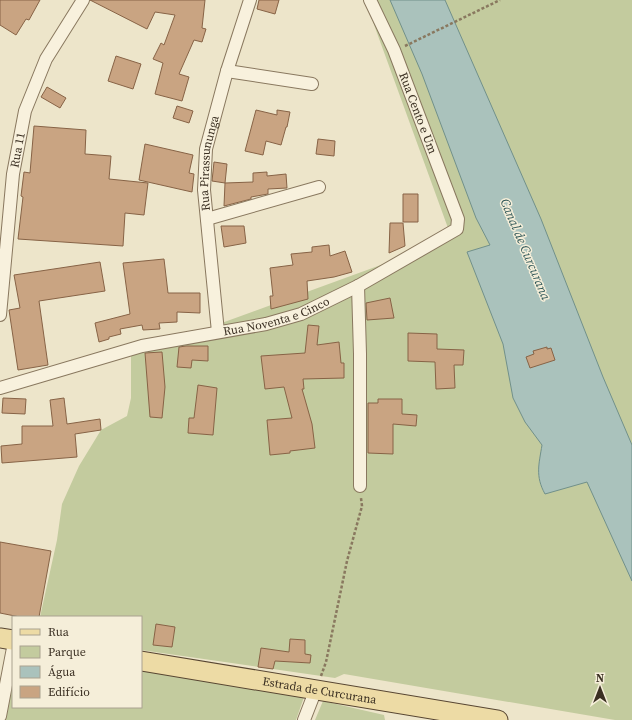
<svg xmlns="http://www.w3.org/2000/svg" width="632" height="720" viewBox="0 0 632 720" font-family="'Source Serif 4',serif">
<style>
.green{fill:#c3cb9e}
.water{fill:#aac2bc;stroke:#71908a}
.building{fill:#c9a482;stroke:#876346}
.lines{fill:none;stroke-linecap:round;stroke-linejoin:round}
.street-casing{stroke:#89785f;stroke-width:14}
.primary-casing{stroke:#584632;stroke-width:21}
.path{stroke:#89785f;stroke-width:2.5;stroke-dasharray:3 2;stroke-linecap:butt}
.street{stroke:#f8f1dd;stroke-width:12}
.primary{stroke:#eddba5;stroke-width:19}
.labels{text-anchor:middle;stroke-width:3;stroke-linejoin:round;paint-order:stroke}
.street-label{font-size:12px;fill:#3a2f22;stroke:#f5eed9}
.water-label{font-size:13px;font-style:italic;fill:#325959;stroke:#f5eed9}
</style>
<rect width="100%" height="100%" fill="#ede5ca"/>
<path class="green" d="M365,0H632V720H615L344,674L335,678L141,650V617H40L57,540L62,504L79,466L101,430L127,416L131,398V356L452,239Z
M141,670L304,697L296,720H5L13,680V707H141Z
M323,701L384,715L385,720H315Z"/>
<path class="water" d="M390,0H445L541,219L603,377L632,445V581L587,482L545,494C535,476 539,464 542,445L525,422L513,398L503,344L467,252L490,245L476,218L422,74Z"/>
<path class="building" d="M0,0H40L29,20L26,19L16,35L0,25Z
M90,0H205L202,28L206,29L202,42L194,40L179,74L189,77L182,101L155,94L163,63L153,59L161,43L164,45L175,15L155,12L147,29Z
M259,0H279L275,14L257,9Z
M116,56L141,64L133,89L108,81Z
M47,87L66,98L60,108L41,97Z
M177,106L193,111L189,123L173,118Z
M256,110L277,115V110L290,112L287,127H286L281,145L266,141L263,155L245,151Z
M34,126L86,130L85,154L111,156L109,179L148,183L144,215L125,213L123,246L18,239L23,197L21,196L24,172L30,173Z
M318,139L335,141L334,156L316,154Z
M145,144L193,155L189,173L194,174L192,192L139,180Z
M214,162L227,164L225,183L212,181Z
M267,172V176L286,174L287,188L268,189V194L251,197V199L224,206L225,183L253,182V173Z
M403,194H418V222H403Z
M390,223H403L405,246L389,253Z
M221,226H244L246,243L224,247Z
M329,245L330,256L345,251L352,272L334,277L307,281L308,299L271,309L270,296H273L270,268L293,265L291,254L312,252V247Z
M164,259L168,293H200V313L177,312V322L159,323L160,329L143,330L142,325L120,329L121,334L109,337V339L99,342L95,323L130,314L123,263Z
M100,262L105,291L39,301L48,365L18,370L9,310L20,308L14,275Z
M390,298L394,318L367,320L366,303Z
M308,325L319,326L317,345L339,342L341,363H344V378L303,379L304,389H302L312,424L315,448L290,451V453L270,455L267,420L292,418L284,387L265,389L261,356L305,353Z
M408,333L437,334V349L464,350L463,365H454L455,388L436,389L435,362L408,361Z
M186,346H208V361L192,360L191,368L177,367L179,347Z
M547,347V349L551,348L555,360L530,368L526,357L534,354L533,351Z
M162,352L165,387L162,418L150,417L145,353Z
M198,385L217,388L213,435L188,433L189,418H194Z
M3,398L26,399L25,414L2,413Z
M64,398L67,424L100,419L101,430L75,434L77,457L2,463L1,446L22,444V426H53L50,400Z
M378,399H402V414L417,415L416,426L393,424V454L368,453V403H378Z
M0,542L51,551L39,617H20L0,613Z
M156,624L175,627L172,647L153,645Z
M290,639L305,640V654L311,655L310,663L275,661L273,669L258,667L261,648L289,652Z"/>
<g class="lines">
<defs>
<g id="street">
<path d="M227,71L312,84"/>
<path d="M207,219L319,187"/>
<path d="M358,286L360,354V486"/>
<path id="s1" d="M0,315L13,174L25,111L46,59L83,0"/>
<path id="s2" d="M218,332L204,190L206,149L227,71L250,0"/>
<path id="s3" d="M0,388L142,346L266,324L301,314L358,286L457,229L458,219L394,50L370,0"/>
<path d="M0,716L13,648"/>
<path d="M304,720L316,689"/>
</g>
<g id="primary">
<path d="M0,638L13,640"/>
<path id="s4" d="M141,661L498,720"/>
</g>
</defs>
<use href="#street" class="street-casing"/>
<use href="#primary" class="primary-casing"/>
<path class="path" d="M405,46L500,0
M321,676L326,662L347,561L362,506L361,498"/>
<use href="#street" class="street"/>
<use href="#primary" class="primary"/>
</g>
<g class="labels">
<g class="street-label">
<text transform="translate(418 113) rotate(69)" y="4">Rua Cento e Um</text>
<text dy="4" stroke="none"><textPath href="#s1" startOffset="166">Rua 11</textPath></text>
<text dy="4" stroke="none"><textPath href="#s2" startOffset="170">Rua Pirassununga</textPath></text>
<text dy="4" stroke="none"><textPath href="#s3" startOffset="286">Rua Noventa e Cinco</textPath></text>
<text dy="4" stroke="none"><textPath href="#s4" startOffset="181">Estrada de Curcurana</textPath></text>
</g>
<g class="water-label">
<text transform="translate(526 249) rotate(67)" y="5">Canal de Curcurana</text>
</g>
</g>
<rect x="12" y="616" width="130" height="92" fill="#f5eed9" stroke="#aaa290"/>
<rect x="20" y="629" width="20" height="6" fill="#eddba5" stroke="#aaa290"/>
<text x="48" y="636" font-size="12" fill="#3a2f22">Rua</text>
<rect x="20" y="646" width="20" height="12" fill="#c3cb9e" stroke="#aaa290"/>
<text x="48" y="656" font-size="12" fill="#3a2f22">Parque</text>
<rect x="20" y="666" width="20" height="12" fill="#aac2bc" stroke="#aaa290"/>
<text x="48" y="676" font-size="12" fill="#3a2f22">Água</text>
<rect x="20" y="686" width="20" height="12" fill="#c9a482" stroke="#aaa290"/>
<text x="48" y="696" font-size="12" fill="#3a2f22">Edifício</text>
<g transform="translate(600 688)" stroke="#f5eed9" stroke-width="3" paint-order="stroke">
<path d="M0-3L7 15L0 10L-7 15Z" fill="#3a2f22"/>
<text y="-6" font-size="11" font-weight="bold" text-anchor="middle" fill="#3a2f22">N</text>
</g>
</svg>
